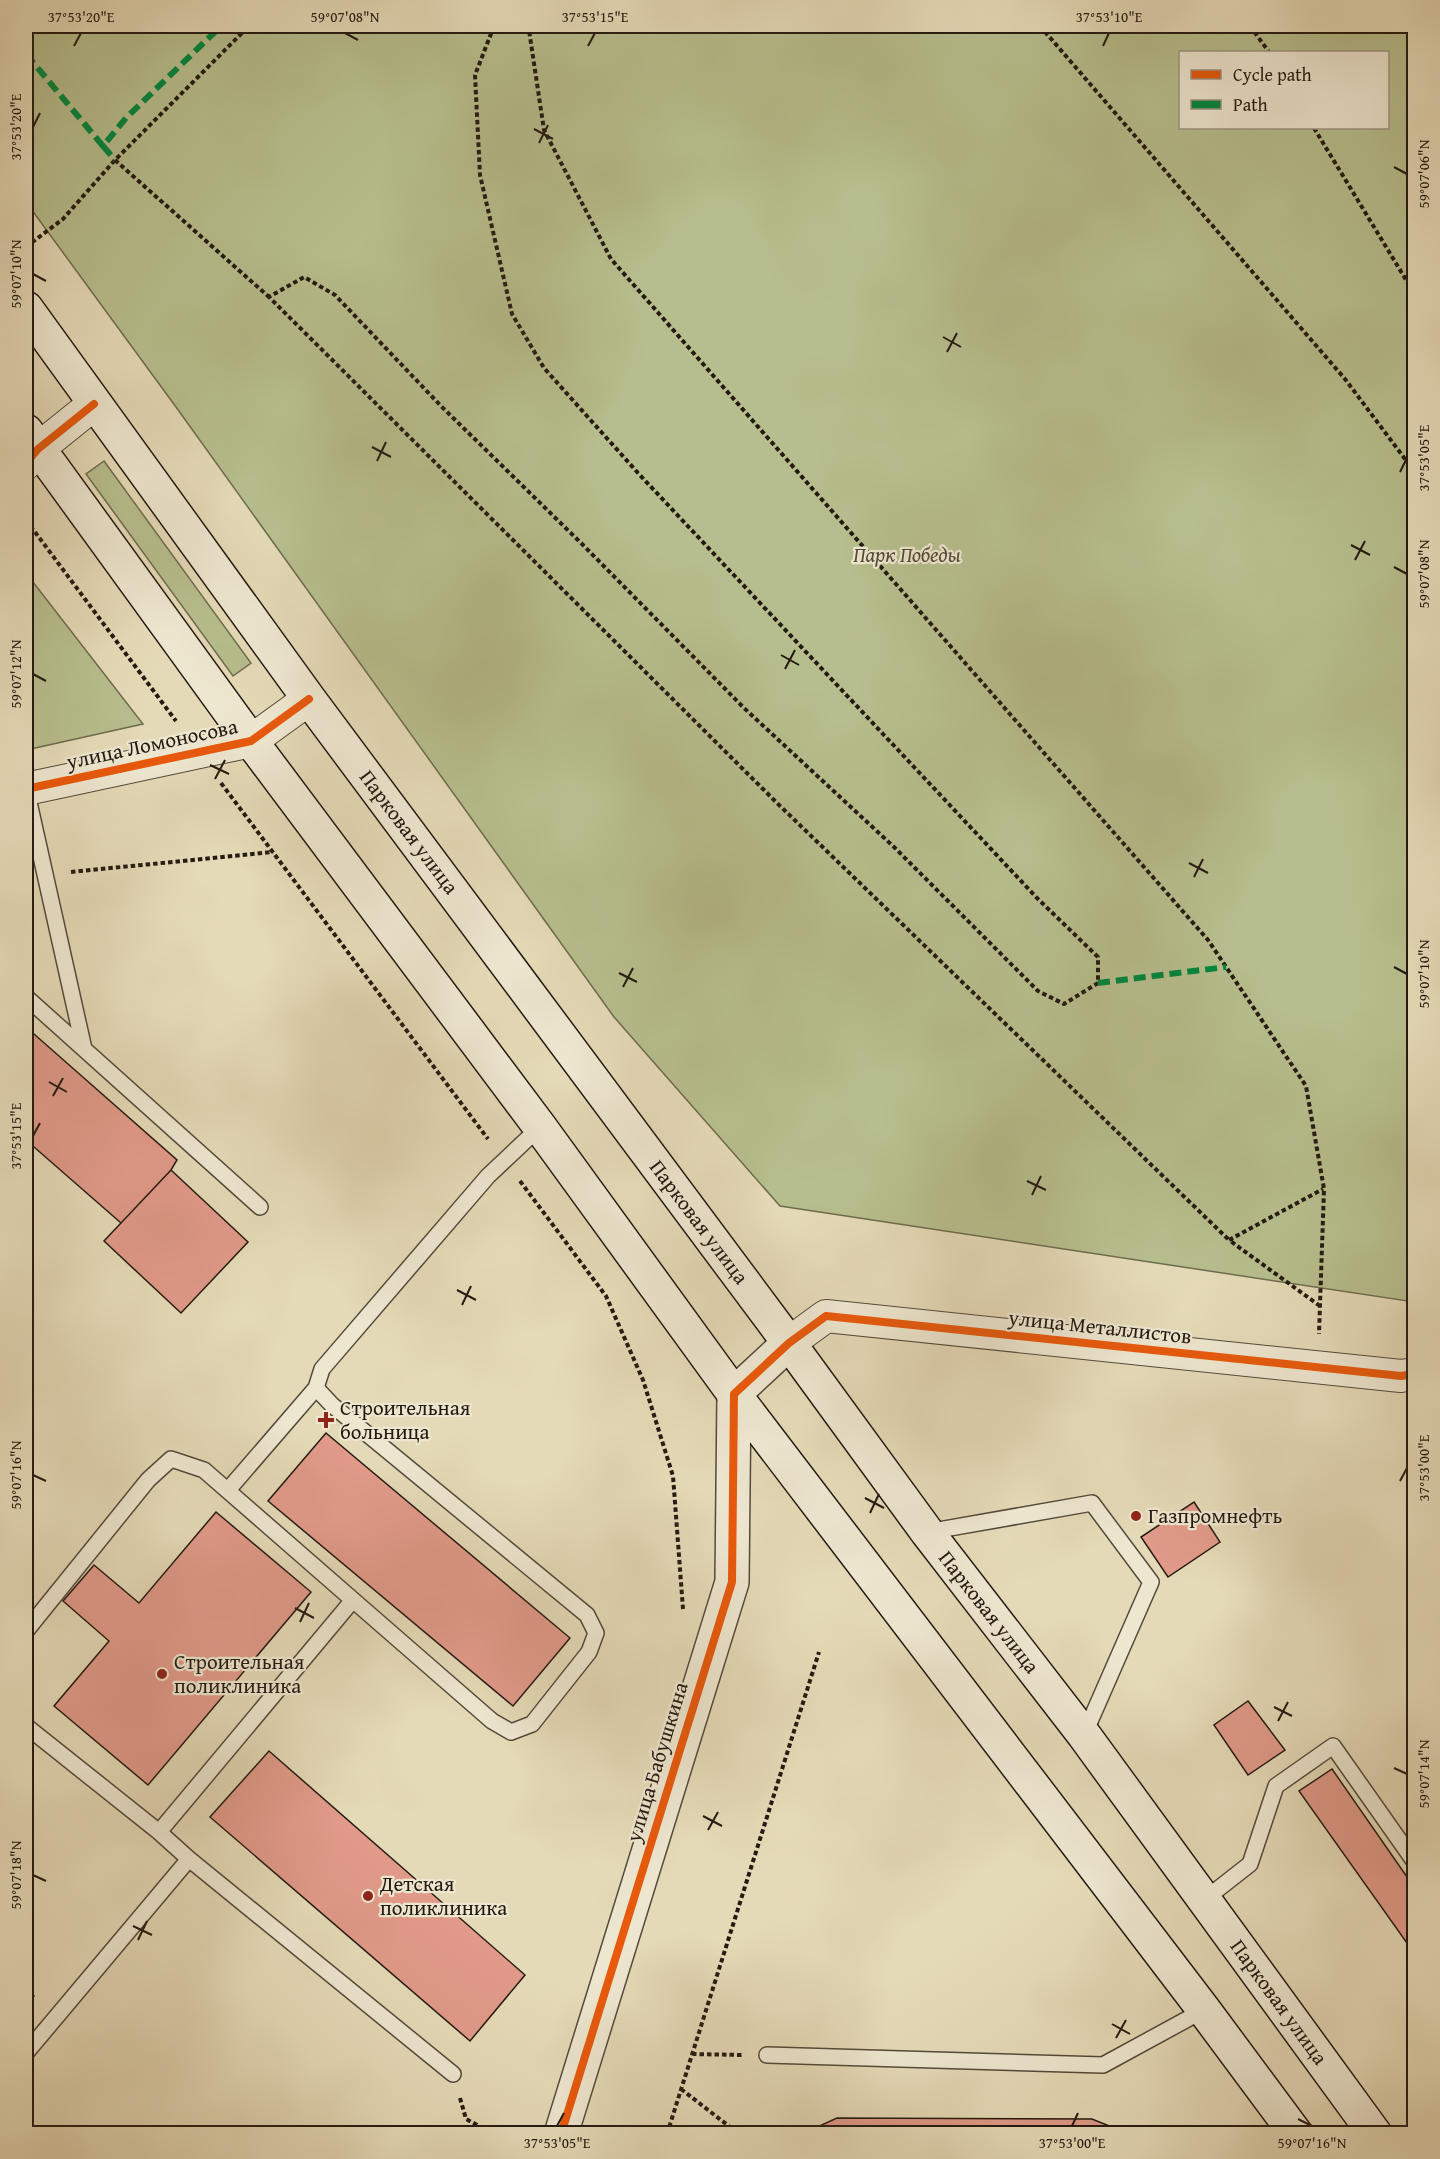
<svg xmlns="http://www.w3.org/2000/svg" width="1440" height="2159" viewBox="0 0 1440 2159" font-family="'Gentium Book Plus',serif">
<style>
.green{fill:#b7be8d;stroke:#6e6c50;stroke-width:1.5;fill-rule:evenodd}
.building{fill:#e19a89;stroke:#241a12;stroke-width:1.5}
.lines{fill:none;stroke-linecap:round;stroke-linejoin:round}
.service-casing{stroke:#544a3b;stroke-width:18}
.minor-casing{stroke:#544a3b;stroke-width:34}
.tertiary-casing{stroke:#544a3b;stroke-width:36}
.secondary-casing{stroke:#241a12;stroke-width:36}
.path{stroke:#241a12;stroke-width:4;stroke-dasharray:4.5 3;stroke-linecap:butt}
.service{stroke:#eee7d0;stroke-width:15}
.minor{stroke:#eee7d0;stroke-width:32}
.tertiary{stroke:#eee7d0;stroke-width:33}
.secondary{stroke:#eee7d0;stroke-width:33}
.quiet{stroke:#00873e;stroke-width:6;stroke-dasharray:12 6;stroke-linecap:butt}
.cycleway-casing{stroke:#eee7d0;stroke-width:11}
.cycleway{stroke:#e8590c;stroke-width:8}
.ticks{fill:none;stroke:#241a12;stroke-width:2}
.poi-dot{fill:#8f2418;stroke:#eee7d0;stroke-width:2}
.labels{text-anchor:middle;stroke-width:4.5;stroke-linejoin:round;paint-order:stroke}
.park-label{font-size:21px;font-style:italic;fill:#504b37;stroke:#eee7d0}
.street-label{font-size:21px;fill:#241a12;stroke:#eee7d0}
.poi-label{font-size:21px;fill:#241a12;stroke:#eee7d0;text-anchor:start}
.neatline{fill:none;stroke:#241a12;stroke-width:2}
.ticks-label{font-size:15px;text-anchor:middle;fill:#241a12}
</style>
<rect width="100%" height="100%" fill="#e5dab7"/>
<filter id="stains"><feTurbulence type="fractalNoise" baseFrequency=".00333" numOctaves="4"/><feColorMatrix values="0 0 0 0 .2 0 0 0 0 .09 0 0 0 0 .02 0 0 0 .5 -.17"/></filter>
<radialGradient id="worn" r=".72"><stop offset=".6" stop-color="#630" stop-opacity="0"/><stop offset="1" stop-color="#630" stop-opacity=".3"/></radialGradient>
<path class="green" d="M26,26H1414V1302L780,1206L614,1017L176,407L26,202ZM1180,52H1388V128H1180Z
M104,461L251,663L233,676L86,474Z
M26,573L143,724L26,750Z"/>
<path class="building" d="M26,1027L177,1160L171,1170L121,1223L26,1140Z
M171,1170L248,1242L181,1313L104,1241Z
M326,1433L570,1638L513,1706L268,1501Z
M1194,1502L1220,1542L1168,1577L1141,1537Z
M216,1512L311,1592L148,1785L54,1706L109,1641L63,1601L94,1565L139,1603Z
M1248,1701L1285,1750L1248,1775L1214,1725Z
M269,1751L525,1975L470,2041L210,1817Z
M1332,1769L1414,1887V1953L1299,1791Z
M26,1988L34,1996L26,2006Z
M837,2118L1092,2119L1129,2134H802Z"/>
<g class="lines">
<defs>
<path id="service" d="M26,789L84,1049
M26,997L260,1207
M228,1490L316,1388L322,1369L488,1176L540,1127
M927,1532L1092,1503L1151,1582L1084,1735
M26,1631L148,1480L171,1459L204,1470L353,1600
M26,1726L159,1832
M189,1859L159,1832L353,1600L492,1721L511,1732L532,1724L589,1652L596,1633L587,1615L332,1405L316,1388
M1204,1900L1250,1864L1276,1786L1333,1746L1414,1861
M26,2053L189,1859L453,2074
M767,2055L1103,2065L1204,2010"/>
<path id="minor" d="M26,463L38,449L94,404
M26,789L251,741L309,699
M789,1343L826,1316L1401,1376L1414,1374"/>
<path id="tertiary" d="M561,2134L732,1582L734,1394L789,1343"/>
<path id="secondary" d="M26,308L309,699L789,1343L927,1532L1084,1735L1375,2134
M26,431L251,741L540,1127L734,1394L1204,2010L1296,2134"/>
</defs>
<use href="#service" class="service-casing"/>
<use href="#minor" class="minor-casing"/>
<use href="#tertiary" class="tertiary-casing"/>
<use href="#secondary" class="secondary-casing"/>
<path class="path" d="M494,26L475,75L480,175L512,314L544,368L638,473L1037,898L1098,957V983L1064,1004L1038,991L894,847L744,708L581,543L441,406L335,295L304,277L269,297L776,802L1229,1240
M533,26L529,30L544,130L611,259L1208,940L1306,1086L1324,1189L1319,1334
M1040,26L1345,379L1414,471
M1250,26L1269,52
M1314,128L1414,293
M115,160L269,297
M26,247L63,219L115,160L249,26
M26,520L176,721
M221,783L488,1139
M71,872L273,852
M520,1181L606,1296L643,1380L673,1476L683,1609
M1320,1306L1229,1240L1323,1189
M692,2054L742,2055
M681,2089L739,2134
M460,2098L466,2119L494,2134
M667,2134L819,1652"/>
<use href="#service" class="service"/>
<use href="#minor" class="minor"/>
<use href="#tertiary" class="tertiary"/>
<use href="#secondary" class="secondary"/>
<path class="quiet" d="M26,54L103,146L126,118L221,26
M103,146L115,160
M1098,983L1226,967"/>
<defs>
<path id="cycleway" d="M26,463L38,449L94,404
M26,789L251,741L309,699
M561,2134L732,1582L734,1394L789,1343L826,1316L1401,1376L1414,1374"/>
</defs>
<use href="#cycleway" class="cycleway-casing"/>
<use href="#cycleway" class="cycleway"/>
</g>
<path class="ticks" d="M345,33L358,40M74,46L81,33M588,46L595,33M1103,46L1109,33M33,127L40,113M534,129L553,139M539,143L548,125M1394,167L1407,174M33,274L46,281M943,337L961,347M947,352L957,333M372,447L391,457M377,461L386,442M1400,472L1407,458M1351,545L1370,555M1355,560L1365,541M1394,567L1407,574M781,655L799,665M785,669L795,650M33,674L46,681M210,765L229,774M215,779L225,760M1189,863L1208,873M1194,877L1203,859M1394,967L1407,974M619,973L637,982M623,987L633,968M49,1082L67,1092M53,1096L63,1078M33,1136L40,1123M1027,1181L1046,1190M1032,1195L1041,1176M457,1290L476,1300M462,1305L471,1286M33,1475L46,1481M1400,1481L1407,1468M865,1498L884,1508M870,1513L879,1494M295,1608L314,1618M300,1622L309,1603M1274,1707L1292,1716M1278,1721L1288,1702M1394,1768L1407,1774M703,1816L722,1826M708,1830L718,1812M33,1875L46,1881M133,1926L152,1935M138,1940L147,1921M1112,2024L1130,2034M1116,2038L1126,2020M1298,2119L1312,2126M557,2126L564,2113M1072,2126L1078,2113"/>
<g class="poi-dot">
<path d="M323 1411h6v6h6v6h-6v6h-6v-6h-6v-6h6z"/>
<circle cx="1136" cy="1516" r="6"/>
<circle cx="162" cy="1674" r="6"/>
<circle cx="368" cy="1896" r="6"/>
</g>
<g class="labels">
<g class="park-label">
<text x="907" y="562">Парк Победы</text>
</g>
<g class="street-label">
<text transform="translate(152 744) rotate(-12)" y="7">улица Ломоносова</text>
<text transform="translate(409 832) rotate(53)" y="7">Парковая улица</text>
<text transform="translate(699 1222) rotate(53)" y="7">Парковая улица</text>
<text transform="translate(1100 1327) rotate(6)" y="7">улица Металлистов</text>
<text transform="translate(989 1612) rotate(52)" y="7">Парковая улица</text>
<text transform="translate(657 1762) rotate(-73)" y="7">улица Бабушкина</text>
<text transform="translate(1279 2002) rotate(54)" y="7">Парковая улица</text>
</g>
<g class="poi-label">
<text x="340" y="1415">Строительная<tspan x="340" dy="24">больница</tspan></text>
<text x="1148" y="1523">Газпромнефть</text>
<text x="174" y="1669">Строительная<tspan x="174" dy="24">поликлиника</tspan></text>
<text x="380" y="1891">Детская<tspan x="380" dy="24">поликлиника</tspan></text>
</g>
</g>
<rect width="1440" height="2159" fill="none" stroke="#e5dab7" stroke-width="66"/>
<rect x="1179" y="51" width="210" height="78" fill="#eee7d0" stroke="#9d9584" stroke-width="1.5"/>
<rect x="1191" y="70" width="30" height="9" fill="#e8590c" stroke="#9d9584" stroke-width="1.5"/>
<text x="1233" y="81" font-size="18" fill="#241a12">Cycle path</text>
<rect x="1191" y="100" width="30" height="9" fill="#00873e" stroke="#9d9584" stroke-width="1.5"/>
<text x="1233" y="111" font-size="18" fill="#241a12">Path</text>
<rect x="33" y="33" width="1374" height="2093" class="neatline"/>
<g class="ticks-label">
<text x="81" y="22">37°53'20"E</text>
<text x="345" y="22">59°07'08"N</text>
<text x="595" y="22">37°53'15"E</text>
<text x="1109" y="22">37°53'10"E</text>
<text transform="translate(16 127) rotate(-90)" y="5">37°53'20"E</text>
<text transform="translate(1424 174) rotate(-90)" y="5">59°07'06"N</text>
<text transform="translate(16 274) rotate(-90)" y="5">59°07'10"N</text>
<text transform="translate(1424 458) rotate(-90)" y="5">37°53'05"E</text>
<text transform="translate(1424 574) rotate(-90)" y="5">59°07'08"N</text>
<text transform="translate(16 674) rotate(-90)" y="5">59°07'12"N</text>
<text transform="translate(1424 974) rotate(-90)" y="5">59°07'10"N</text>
<text transform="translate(16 1136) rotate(-90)" y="5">37°53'15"E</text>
<text transform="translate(1424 1468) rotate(-90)" y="5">37°53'00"E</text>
<text transform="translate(16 1475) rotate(-90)" y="5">59°07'16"N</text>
<text transform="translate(1424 1774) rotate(-90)" y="5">59°07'14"N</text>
<text transform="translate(16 1875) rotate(-90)" y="5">59°07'18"N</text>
<text x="557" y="2148">37°53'05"E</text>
<text x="1072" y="2148">37°53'00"E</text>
<text x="1312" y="2148">59°07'16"N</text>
</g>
<rect width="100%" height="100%" filter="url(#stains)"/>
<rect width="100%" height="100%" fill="url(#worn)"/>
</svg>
